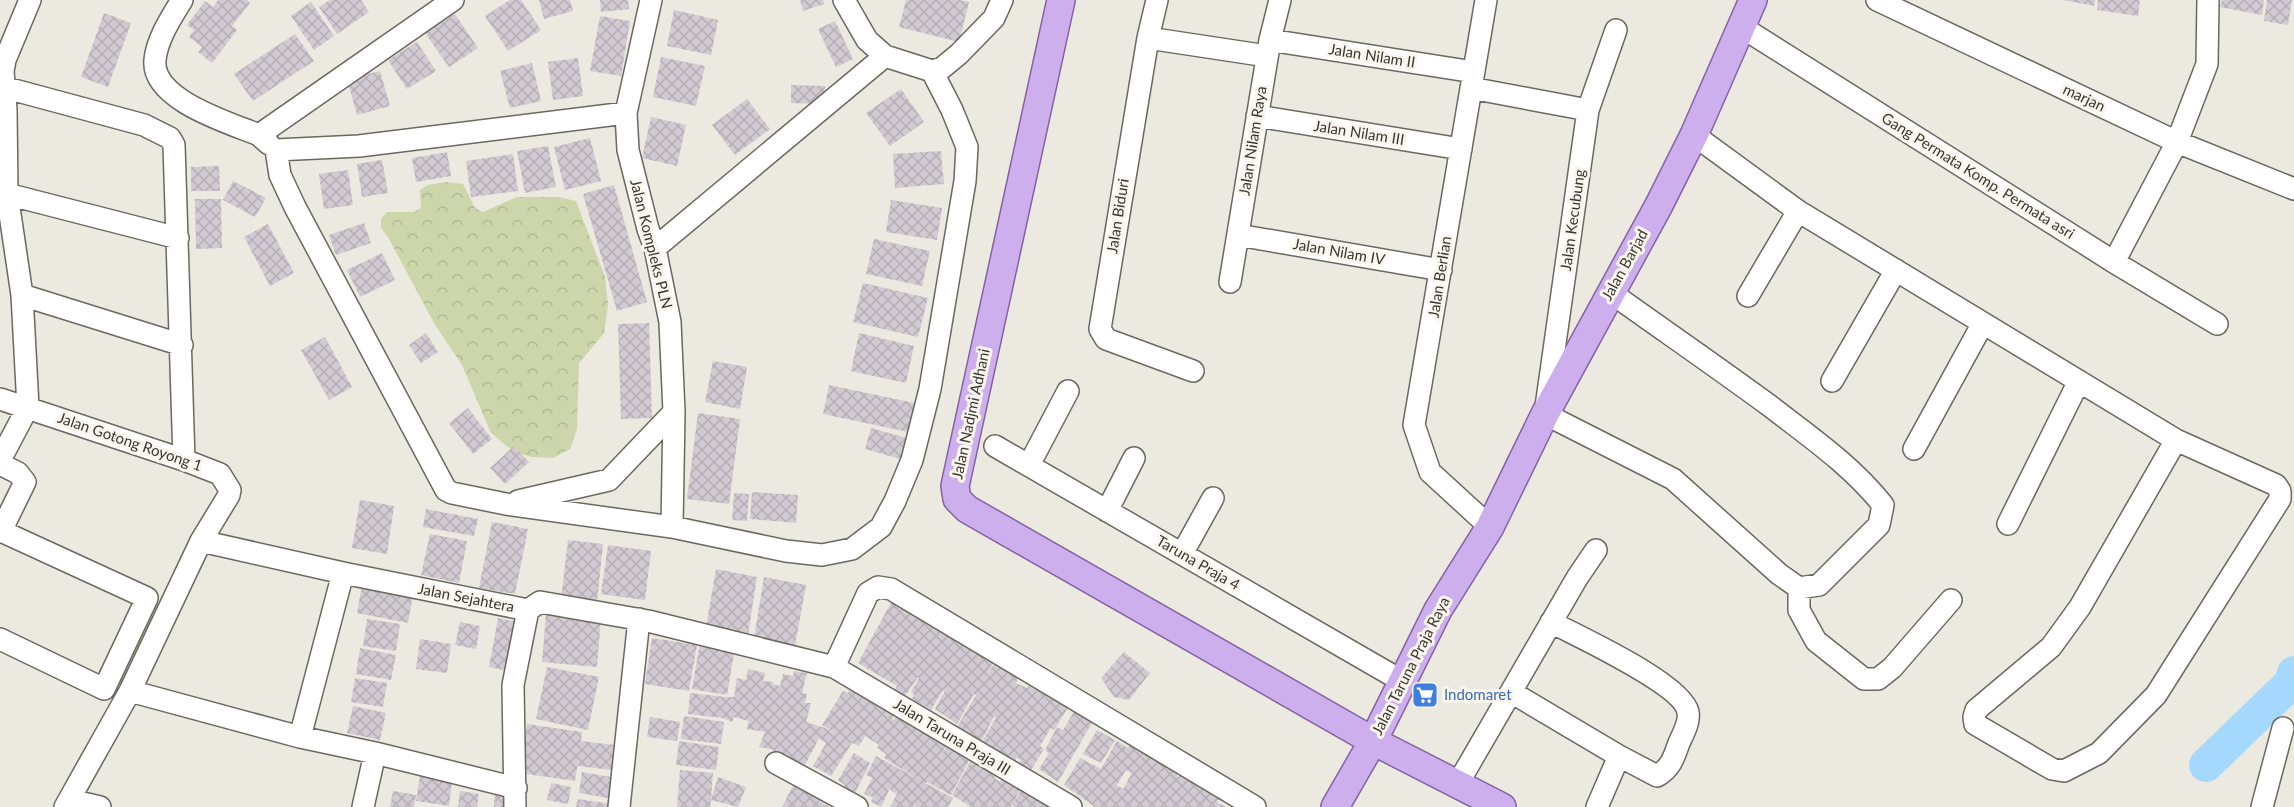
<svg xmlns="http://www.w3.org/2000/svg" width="2294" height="807" viewBox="0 0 2294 807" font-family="Lato,sans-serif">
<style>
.forest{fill:url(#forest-crowns)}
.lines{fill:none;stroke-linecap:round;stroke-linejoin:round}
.river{stroke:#a4d8fd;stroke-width:34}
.building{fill:url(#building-cross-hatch);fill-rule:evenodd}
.minor-casing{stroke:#6b6860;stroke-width:24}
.major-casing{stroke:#8462a4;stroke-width:30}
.minor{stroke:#fff;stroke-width:21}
.major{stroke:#ceafed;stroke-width:27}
.labels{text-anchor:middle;stroke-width:6;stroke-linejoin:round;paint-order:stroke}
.street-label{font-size:15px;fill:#373632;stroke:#faf6ed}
.shop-label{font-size:15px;fill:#366cbe;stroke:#faf6ed;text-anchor:start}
</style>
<defs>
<pattern id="forest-crowns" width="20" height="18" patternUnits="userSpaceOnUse" patternTransform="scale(1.5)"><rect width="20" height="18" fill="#cdd6ab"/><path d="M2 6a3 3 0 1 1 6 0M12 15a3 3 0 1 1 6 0" fill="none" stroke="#b1b894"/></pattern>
<pattern id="building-cross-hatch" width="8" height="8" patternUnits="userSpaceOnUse" patternTransform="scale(1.5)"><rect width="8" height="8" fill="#d2cad2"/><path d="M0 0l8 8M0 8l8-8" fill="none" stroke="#b5aeb5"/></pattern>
</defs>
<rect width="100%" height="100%" fill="#ece9e0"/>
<path class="forest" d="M446,182L463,184L475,208L483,212L517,197H559L576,201L605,277L608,305L604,333L579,363L577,429L570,449L553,458L532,457L514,452L491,433L462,365L435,325L388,237L381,228V219L387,212H413L421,208L420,190L428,185Z"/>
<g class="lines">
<path class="river" d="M2206,765L2290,684L2294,673"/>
</g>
<path class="building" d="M218,0H247L250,3L232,26L237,30L212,63L198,52L202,47L189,37L194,30L187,25L205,1L213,7Z
M330,0H361L369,12L337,34L319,7Z
M510,0H521L541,30L508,51L485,16Z
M539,0H570L573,11L544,19Z
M600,0H628L629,9L601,12Z
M800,0H823L824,4L803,11Z
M906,0H959L969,2L959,42L899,27Z
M2063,0H2095L2094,6Z
M2098,0H2140L2138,16L2097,10Z
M2222,0H2264L2262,15L2220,7Z
M2267,0H2292L2288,25L2264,21Z
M311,2L334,36L314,50L291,16Z
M674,10L718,20L711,55L667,46Z
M104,13L131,23L108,87L81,77Z
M455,14L478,48L449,67L425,33Z
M600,16L630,21L621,76L590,71Z
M835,21L853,59L836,67L818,29Z
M295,34L314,61L253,101L234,74Z
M417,42L436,71L407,89L388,60Z
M661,57L705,66L696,106L653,97Z
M578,58L583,96L553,100L548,62Z
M532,63L541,101L510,108L500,71Z
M380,71L390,106L357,115L347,79Z
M791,85L825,86L824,104L791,103Z
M901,89L924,122L890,146L866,113Z
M747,99L770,129L735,155L712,125Z
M651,117L686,125L677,166L642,158Z
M590,138L601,181L565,190L554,147Z
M548,146L556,187L525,193L517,151Z
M941,151L944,184L895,188L893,154Z
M447,152L451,176L416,182L412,158Z
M513,154L518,191L471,197L466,161Z
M382,160L388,193L362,197L357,164Z
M219,166L220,191H191V167Z
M348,170L353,205L324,209L319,174Z
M233,181L266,198L255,217L223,200Z
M614,185L647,302L617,311L583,194Z
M195,199H221L222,248L196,249Z
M891,200L942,208L937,240L886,232Z
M364,223L371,243L336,255L329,235Z
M268,224L294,273L270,286L244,237Z
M874,239L930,251L922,286L866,274Z
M382,253L395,280L360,297L347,270Z
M863,283L928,298L918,337L853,322Z
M649,323L652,418L621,419L618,324Z
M426,333L438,352L421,363L409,345Z
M859,333L914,346L906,383L851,371Z
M325,337L352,387L329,400L301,350Z
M713,361L747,367L740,409L705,402Z
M829,385L914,403L908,432L823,414Z
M468,408L492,439L473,454L449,423Z
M698,413L740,419L729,504L687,499Z
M871,428L910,439L904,460L865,449Z
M514,446L529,462L505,484L490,468Z
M752,492L798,495L796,523L750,519Z
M734,493L749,494L747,521L732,520Z
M360,500L394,506L387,554L352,548Z
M426,509L478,519L474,536L423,527Z
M492,522L528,529L515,594L479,588Z
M430,534L467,541L459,583L421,575Z
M568,540L603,544L597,602L561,599Z
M608,545L651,551L645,600L601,594Z
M716,569L757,577L748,635L706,627Z
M764,577L806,585L795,645L754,638Z
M362,585L413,595L408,623L357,613Z
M892,601L993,662L985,678L995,662L1018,677L1016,683L1027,688L1029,686L1043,694L1045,692L1069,706L1054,730L1051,728L1040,746L1044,749L1031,770L1019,764L1021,761L1017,757L1015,761L982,742L996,718L994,716L981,742L957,727L976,695L974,694L957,724L935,709L945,691L943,690L931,710L912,699L914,694L911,692L919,678L918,677L905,696L894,691L897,686L858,663Z
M546,614L601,618L597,667L542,662Z
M498,618L523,623L514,672L489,667Z
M367,619L400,624L396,651L363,646Z
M460,622L480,626L476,649L455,645Z
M652,638L697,645L689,691L645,684Z
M420,639L451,644L447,673L416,669Z
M700,642L735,648L727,695L692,689Z
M360,648L396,655L391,680L356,674Z
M1124,652L1150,673L1129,700L1114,697L1101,678Z
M547,667L599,677L588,730L536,719Z
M748,669L765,673L763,681L773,682V684L780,686L783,674L793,676L794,671L807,673L802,693L807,694L805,703H811L806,722L825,728L839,736L822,725L843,691L848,693L850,689L858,694L860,689L881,700L877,706L883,710L886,707L896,712L892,718L894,720L899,710L948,741L939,759L950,740L972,755L951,795L927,782L925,783L953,798L948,807H915V803L913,807H890L897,794L891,791L890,788L881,807L871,802L873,797L864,794L872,778L866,775L876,756L920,780L884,758L886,754L877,748L879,745L865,736L859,746L852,743L831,776L813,766L826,743L819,738L802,771L772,757L774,750L759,747L765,732L747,729L749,721L734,717L732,722L723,718L688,714L690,693L725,697H734L737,678L746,680Z
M355,678L387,683L383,707L351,702Z
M353,706L386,713L380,740L347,733Z
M1075,710L1093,721L1058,782L1039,769L1049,753L1045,750L1057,727L1063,730Z
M684,716L724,722L721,744L681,739Z
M650,717L680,722L677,741L647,737Z
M527,724L582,732L581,741L623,746L620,771L578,766L579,757L575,781L520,773Z
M1097,730L1115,740L1101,763L1083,754Z
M679,741L719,747L716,770L676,765Z
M1117,741L1128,748L1130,745L1144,752L1140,760L1145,752L1178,771L1177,776L1179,777L1180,774L1233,802L1217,800V802L1226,807H1095L1064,785L1080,758L1101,769ZM1126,770L1132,773L1123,789L1117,785Z
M854,753L870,763L854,795L843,789L845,785L838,780Z
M974,755L999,770L994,778L1000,782L1002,778L1020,789L1011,807H971L952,795Z
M421,770L453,774L449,806L416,801Z
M680,770L713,773L711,800L718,777L746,787L738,807L711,800L710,807H677Z
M582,772L617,778L614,799L579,793Z
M797,778L824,793L819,801L830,807H782Z
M551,783L571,787L568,804L547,800Z
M1024,785L1030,789L1027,794L1032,797L1036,793L1058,807H1015L1012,805Z
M495,790L513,791L512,807H494Z
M393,791L416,795L414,807H390Z
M460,791L479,794L477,807H458Z
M578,799L617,805L616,807H576Z"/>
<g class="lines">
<defs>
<path id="minor" d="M182,0C171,18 157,39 155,60C151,100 230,123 259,135L269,144
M651,0L626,113L628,150L648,229L655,248L670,322L674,412L672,527
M844,0L867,40L885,56L932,71L942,68L959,54L994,18L1002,0
M1157,0L1148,38L1100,329L1106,339L1193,371
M1486,0L1414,425L1430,472L1490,527
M1877,0L2177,142L2294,189
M1740,26L2114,262L2217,324
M1148,38L1267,56
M1270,40L1474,72
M3,87L144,125L170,138L174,145L184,460
M1471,88L1588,110
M1257,116L1461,149
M259,135L453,0
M1694,135L1798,211L2176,440L2276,485L2280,491V499L2156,695L2099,753L2064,771L2052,769L1975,724L1974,717L1976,710L2051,647L2080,607L2176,440
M276,150L280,175L295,207L446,490L452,493L506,504L672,527L786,551L822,555L852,549L881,527L895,501L912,460L930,389L965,181L967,147L952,110L932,71
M276,150L359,146L626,113
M7,194L178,238
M1238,235L1441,270
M655,248L885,56
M2114,262L2177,142L2207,64L2208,0
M1230,282L1270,40L1280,0
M1610,292C1663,330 1717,367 1770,406C1810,437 1851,465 1883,505L1879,525L1819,585L1799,588L1779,574L1673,479L1545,414L1588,110L1616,30
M22,295L182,345
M1748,296L1798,211
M1832,381L1896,270
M0,399L184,460L220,474L230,490L229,495L201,541L130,691L65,807
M995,446L1402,681
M1914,449L1983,323
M0,460L28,407L22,295L7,194L6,110L3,71L5,60L30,0
M0,464L18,473L25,482L1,531
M1029,465L1068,391
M518,501L609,480L674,412
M1107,511L1134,458
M2008,524L2079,381
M0,532L1,531L147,598L104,689L0,639
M201,541L343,573L528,610L540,602L648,621L834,667L1071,807
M1182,554L1213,498
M1799,588V610L1816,641L1864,679H1878L1892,668L1951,600
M1551,622C1577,636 1683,684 1688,712C1690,722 1683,734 1679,743C1674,757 1671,768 1657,776L1619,756L1597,807
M834,667L868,593L878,587L891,589L1255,807
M130,691L300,737L375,753L516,788
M1511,692L1619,756
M300,737L343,573
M776,763L857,807
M1457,785L1577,578L1596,550
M70,800L100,807
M363,807L375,753
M515,807L513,685L528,610
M619,807L639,619
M2262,807L2283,728"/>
<path id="major" d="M1061,0L955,486L957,499L967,509L1373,741L1502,807
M1335,807L1373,741L1438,610L1490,527L1545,414L1659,205L1694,135L1753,0"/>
</defs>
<use href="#minor" class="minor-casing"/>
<use href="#major" class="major-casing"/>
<use href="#minor" class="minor"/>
<use href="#major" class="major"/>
</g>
<defs>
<symbol id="supermarket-square" viewBox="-11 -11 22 22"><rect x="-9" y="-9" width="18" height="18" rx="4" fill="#3f7fe0" stroke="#faf6ed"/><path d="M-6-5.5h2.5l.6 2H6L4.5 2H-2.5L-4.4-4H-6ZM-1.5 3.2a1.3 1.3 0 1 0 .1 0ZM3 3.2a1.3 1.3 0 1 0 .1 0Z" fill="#fff"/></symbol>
</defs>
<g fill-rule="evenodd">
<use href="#supermarket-square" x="1410" y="680" width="30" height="30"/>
</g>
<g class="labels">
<g class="street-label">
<text transform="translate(1372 56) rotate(9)" y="5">Jalan Nilam II</text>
<text transform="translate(2084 98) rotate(25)" y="5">marjan</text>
<text transform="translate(1359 133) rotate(9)" y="5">Jalan Nilam III</text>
<text transform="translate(1253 141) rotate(-81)" y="5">Jalan Nilam Raya</text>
<text transform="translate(1978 176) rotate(32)" y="5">Gang Permata Komp. Permata asri</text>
<text transform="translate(1118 216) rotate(-81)" y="5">Jalan Biduri</text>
<text transform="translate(1573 220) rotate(-82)" y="5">Jalan Kecubung</text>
<text transform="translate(651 244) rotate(76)" y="5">Jalan Kompleks PLN</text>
<text transform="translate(1339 252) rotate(10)" y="5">Jalan Nilam IV</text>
<text transform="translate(1625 265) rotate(-61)" y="5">Jalan Barjad</text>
<text transform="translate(1440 277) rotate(-81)" y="5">Jalan Berlian</text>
<text transform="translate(971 414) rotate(-78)" y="5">Jalan Nadjmi Adhani</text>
<text transform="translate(130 442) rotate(19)" y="5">Jalan Gotong Royong 1</text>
<text transform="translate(1198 563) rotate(30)" y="5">Taruna Praja 4</text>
<text transform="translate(466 598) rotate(11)" y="5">Jalan Sejahtera</text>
<text transform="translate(1411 666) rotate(-63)" y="5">Jalan Taruna Praja Raya</text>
<text transform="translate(952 737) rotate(31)" y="5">Jalan Taruna Praja III</text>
</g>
<g class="shop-label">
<text x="1444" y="700">Indomaret</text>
</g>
</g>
</svg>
